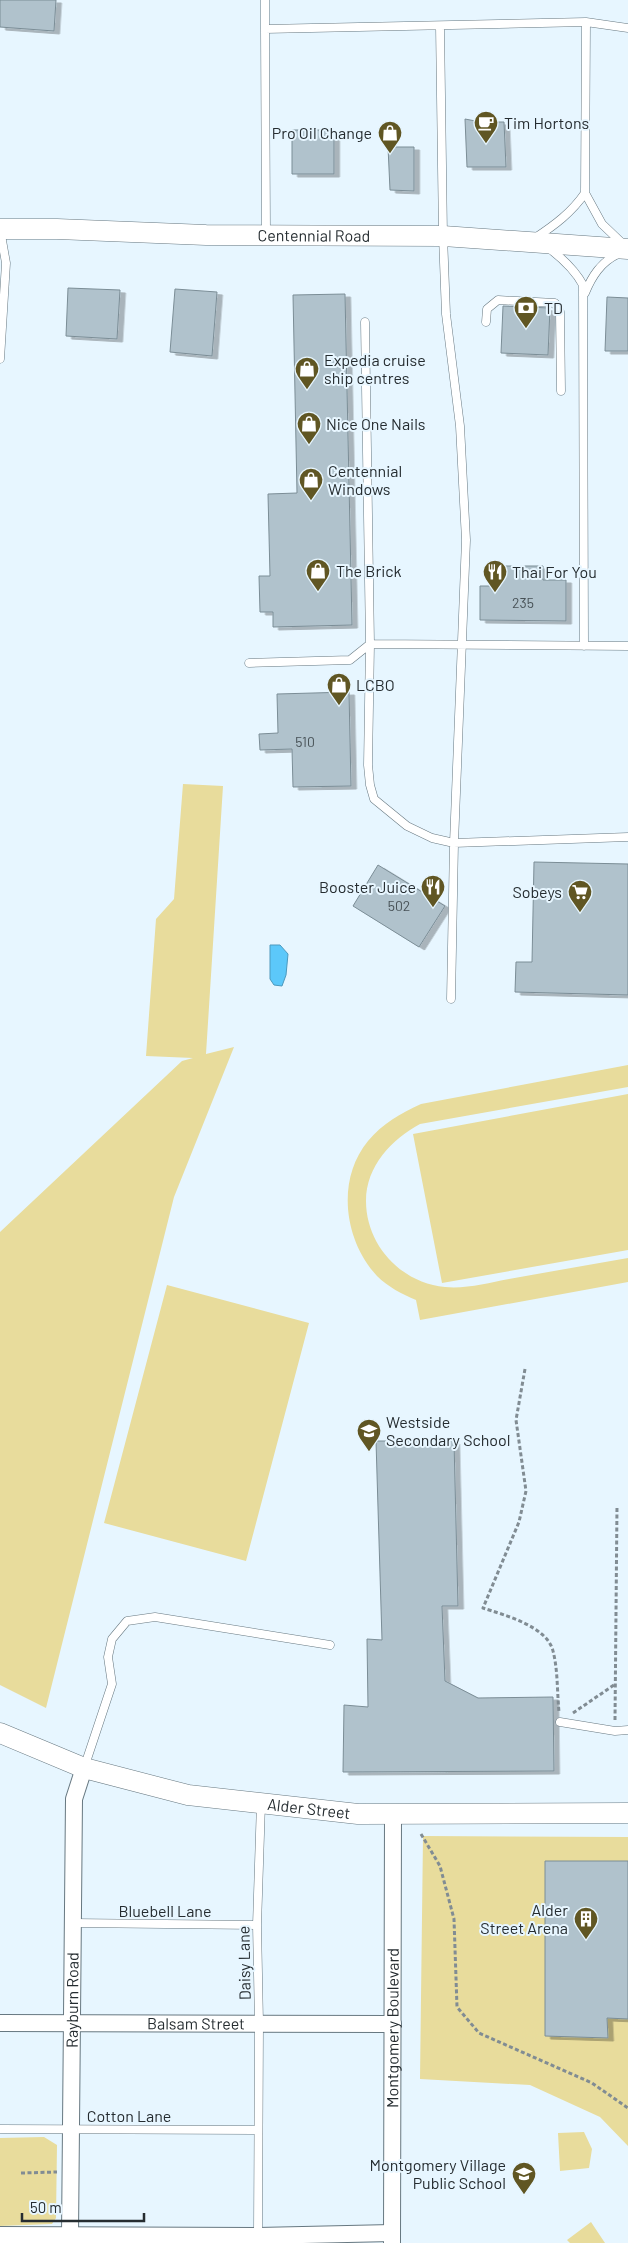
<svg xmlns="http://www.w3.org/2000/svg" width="628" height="2243" viewBox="0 0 628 2243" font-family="Barlow,sans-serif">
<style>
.green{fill:#e8dc9c}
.water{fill:#5cc8fa;stroke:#4c99bd}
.building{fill:#b0c2cc;stroke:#7b8d96;filter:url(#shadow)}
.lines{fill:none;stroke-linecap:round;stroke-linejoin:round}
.service-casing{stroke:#677881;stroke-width:9}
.minor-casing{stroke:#677881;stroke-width:18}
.tertiary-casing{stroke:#677881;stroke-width:21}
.path{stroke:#818c93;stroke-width:3;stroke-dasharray:4 2.5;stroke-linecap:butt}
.service{stroke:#fff;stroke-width:8}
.minor{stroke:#fff;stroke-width:16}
.tertiary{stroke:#fff;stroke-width:20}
.labels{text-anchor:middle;stroke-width:4;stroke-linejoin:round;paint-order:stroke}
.number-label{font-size:14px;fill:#485257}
.poi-label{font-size:16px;fill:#252c30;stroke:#e7f6ff;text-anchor:start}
.street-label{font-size:16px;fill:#252c30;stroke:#e7f6ff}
</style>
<defs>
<filter id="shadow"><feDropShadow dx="5.5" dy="3" stdDeviation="0" flood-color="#0004"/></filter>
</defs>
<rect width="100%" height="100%" fill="#e7f6ff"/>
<path class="green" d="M183,784L223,786L206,1054L234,1047L174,1197L46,1708L0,1685V1232L182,1061L193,1058L146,1056L156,919L174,899Z
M628,1065V1087L420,1124C392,1139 366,1166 366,1201C366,1245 401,1283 445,1287C466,1289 488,1283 509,1279C548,1272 588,1265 628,1258V1282L420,1320L416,1300C402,1294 388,1287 377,1276C344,1240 336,1180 368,1141C382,1124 401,1113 421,1104Z
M628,1094V1250L442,1283L413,1134Z
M167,1285L309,1323L246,1561L104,1523Z
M423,1836L628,1837V2146L600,2117L530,2085L420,2079Z
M584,2132L592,2149L589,2168L560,2171L558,2133Z
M44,2137L57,2145L56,2218L52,2224L0,2226V2138Z
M591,2222L605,2243H570L567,2240Z"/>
<path class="water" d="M270,945H280L288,954L286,975L282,986L274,985L270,979Z"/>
<path class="building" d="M0,0H56L54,31L0,27Z
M465,119L481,122H504L506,167H467Z
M292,130H334V174H292Z
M388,147H414V191L390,190Z
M68,288L120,290L117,339L66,336Z
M175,289L217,292L212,356L170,352Z
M345,294L352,625L273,627V612H260L259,576H270L268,494L297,493L293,295Z
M607,297L628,298V351H605Z
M503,306L550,308L548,355L501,353Z
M495,566H543V580H566V621L480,620V586H495Z
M349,692L351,786L293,787L292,749L260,750L259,734L278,733L277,694Z
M534,862L628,864V995L515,992L516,962H532Z
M378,865L445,906L419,947L353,906Z
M376,1441H454L458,1606H442L445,1681L478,1698L553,1697L554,1771L343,1772L344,1705L368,1707L367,1639L382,1640Z
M545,1861H628V2019L607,2018L608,2038L545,2036Z"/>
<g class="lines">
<defs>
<path id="service" d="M265,0V29
M586,22L585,193L602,224L623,244
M440,26L443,236L446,314L460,426L466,540L454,843L451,999
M266,234L265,29L586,22L628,28
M535,238C555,225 572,212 585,193
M550,249C563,259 575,270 583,285L584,646
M585,293C592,276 601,262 618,254
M365,322L370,644L368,765L370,785L374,799L407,826L432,838L454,843L628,837
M486,322L487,309L498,300L555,303L560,312L561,391
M0,359L6,263L0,229
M249,663L350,660L370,644L628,646
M560,1722L615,1731L628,1730
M84,1768L112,1684L108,1657L112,1639L127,1621L155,1617L330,1645
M73,1923L257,1925
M0,2129L257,2130
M258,2236L259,2023L257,1925L261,1803"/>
<g id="minor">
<path id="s1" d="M0,2023L393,2024"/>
<path d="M0,2235L258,2236L392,2233"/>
<path id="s2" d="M70,2235L74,1799L84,1768"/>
<path id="s3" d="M392,2243L393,1814"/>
</g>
<g id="tertiary">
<path id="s4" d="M0,229H57L206,235L443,236L628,249"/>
<path id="s5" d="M0,1733L84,1768L188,1795L358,1814L628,1813"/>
</g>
</defs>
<use href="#service" class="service-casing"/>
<use href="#minor" class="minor-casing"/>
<use href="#tertiary" class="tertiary-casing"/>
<path class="path" d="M525,1369L516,1420L526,1491L519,1522L483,1608C504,1615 547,1626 553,1651C558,1670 557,1692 559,1712
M573,1713L614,1685
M615,1720L617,1506
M421,1834L440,1866L454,1919L457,2007L479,2033L592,2083L628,2108
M21,2173L57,2172"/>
<use href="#service" class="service"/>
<use href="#minor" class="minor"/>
<use href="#tertiary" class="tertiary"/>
</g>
<defs>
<symbol id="cafe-pin" viewBox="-11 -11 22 30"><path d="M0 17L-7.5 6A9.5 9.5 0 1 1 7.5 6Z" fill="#605623" stroke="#e7f6ff"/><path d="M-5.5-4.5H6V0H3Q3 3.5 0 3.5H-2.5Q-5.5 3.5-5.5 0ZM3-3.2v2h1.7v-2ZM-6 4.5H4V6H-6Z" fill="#fff"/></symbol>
<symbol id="shop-pin" viewBox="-11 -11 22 30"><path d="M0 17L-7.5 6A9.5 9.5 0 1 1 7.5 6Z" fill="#605623" stroke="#e7f6ff"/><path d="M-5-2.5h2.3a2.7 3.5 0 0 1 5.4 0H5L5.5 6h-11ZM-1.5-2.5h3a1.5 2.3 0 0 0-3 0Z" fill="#fff"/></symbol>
<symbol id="bank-pin" viewBox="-11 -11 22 30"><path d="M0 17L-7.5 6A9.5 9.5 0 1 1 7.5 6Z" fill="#605623" stroke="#e7f6ff"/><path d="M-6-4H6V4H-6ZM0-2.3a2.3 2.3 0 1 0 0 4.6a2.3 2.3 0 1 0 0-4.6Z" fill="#fff"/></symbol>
<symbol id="restaurant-pin" viewBox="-11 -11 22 30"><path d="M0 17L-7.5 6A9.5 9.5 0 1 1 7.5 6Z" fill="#605623" stroke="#e7f6ff"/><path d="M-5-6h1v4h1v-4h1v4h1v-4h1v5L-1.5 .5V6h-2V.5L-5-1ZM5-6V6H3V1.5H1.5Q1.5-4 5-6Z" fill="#fff"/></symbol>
<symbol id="supermarket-pin" viewBox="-11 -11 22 30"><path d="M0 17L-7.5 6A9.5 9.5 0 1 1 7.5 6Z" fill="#605623" stroke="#e7f6ff"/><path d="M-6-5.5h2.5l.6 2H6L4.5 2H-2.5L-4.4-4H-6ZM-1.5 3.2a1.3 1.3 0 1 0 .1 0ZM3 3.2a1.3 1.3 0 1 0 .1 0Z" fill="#fff"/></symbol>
<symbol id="school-pin" viewBox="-11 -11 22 30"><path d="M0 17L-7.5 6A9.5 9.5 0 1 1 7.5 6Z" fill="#605623" stroke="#e7f6ff"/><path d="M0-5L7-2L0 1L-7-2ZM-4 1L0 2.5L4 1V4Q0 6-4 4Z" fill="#fff"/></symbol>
<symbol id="building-pin" viewBox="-11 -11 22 30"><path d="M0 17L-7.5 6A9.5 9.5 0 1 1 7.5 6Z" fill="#605623" stroke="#e7f6ff"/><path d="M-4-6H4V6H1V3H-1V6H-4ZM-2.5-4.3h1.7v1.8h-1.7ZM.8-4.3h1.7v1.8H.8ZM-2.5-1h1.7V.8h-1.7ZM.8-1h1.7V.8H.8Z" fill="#fff"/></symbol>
</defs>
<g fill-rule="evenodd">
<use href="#cafe-pin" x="472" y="109" width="28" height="38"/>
<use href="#shop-pin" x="376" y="119" width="28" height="38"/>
<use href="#bank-pin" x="512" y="294" width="28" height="38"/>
<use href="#shop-pin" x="293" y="355" width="28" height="38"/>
<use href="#shop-pin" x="295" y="410" width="28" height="38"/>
<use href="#shop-pin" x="297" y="466" width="28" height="38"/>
<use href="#shop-pin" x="304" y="557" width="28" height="38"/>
<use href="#restaurant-pin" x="481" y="558" width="28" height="38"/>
<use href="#shop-pin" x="325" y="671" width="28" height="38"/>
<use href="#restaurant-pin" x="419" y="873" width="28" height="38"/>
<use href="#supermarket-pin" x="566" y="878" width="28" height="38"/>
<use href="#school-pin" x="355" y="1417" width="28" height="38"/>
<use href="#building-pin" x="572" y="1905" width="28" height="38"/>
<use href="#school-pin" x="510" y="2160" width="28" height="38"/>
</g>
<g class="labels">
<g class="number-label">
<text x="523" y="608">235</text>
<text x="305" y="747">510</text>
<text x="399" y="911">502</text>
</g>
<g class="poi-label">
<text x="504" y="129">Tim Hortons</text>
<text x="372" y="139" text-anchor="end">Pro Oil Change</text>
<text x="544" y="314">TD</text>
<text x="324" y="366">Expedia cruise<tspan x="324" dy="18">ship centres</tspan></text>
<text x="326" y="430">Nice One Nails</text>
<text x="328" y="477">Centennial<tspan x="328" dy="18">Windows</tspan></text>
<text x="336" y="577">The Brick</text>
<text x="512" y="578">Thai For You</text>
<text x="356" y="691">LCBO</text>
<text x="416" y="893" text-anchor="end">Booster Juice</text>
<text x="562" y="898" text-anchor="end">Sobeys</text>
<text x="386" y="1428">Westside<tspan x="386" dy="18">Secondary School</tspan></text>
<text x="568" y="1916" text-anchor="end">Alder<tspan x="568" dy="18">Street Arena</tspan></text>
<text x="506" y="2171" text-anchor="end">Montgomery Village<tspan x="506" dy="18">Public School</tspan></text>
</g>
<g class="street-label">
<text dy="6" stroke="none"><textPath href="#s4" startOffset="314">Centennial Road</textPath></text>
<text dy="6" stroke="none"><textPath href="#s5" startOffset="320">Alder Street</textPath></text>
<text x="165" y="1917">Bluebell Lane</text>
<text transform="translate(244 1963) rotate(-91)" y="6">Daisy Lane</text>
<text dy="6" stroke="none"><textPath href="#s2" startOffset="235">Rayburn Road</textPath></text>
<text dy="6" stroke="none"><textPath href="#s1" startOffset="196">Balsam Street</textPath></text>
<text dy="6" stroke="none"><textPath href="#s3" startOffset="215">Montgomery Boulevard</textPath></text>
<text x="129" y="2122">Cotton Lane</text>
</g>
</g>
<path d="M22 2213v8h122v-8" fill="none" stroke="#252c30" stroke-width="2.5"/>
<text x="30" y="2213" font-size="15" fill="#252c30" stroke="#e7f6ff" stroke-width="4" paint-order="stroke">50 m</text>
</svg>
